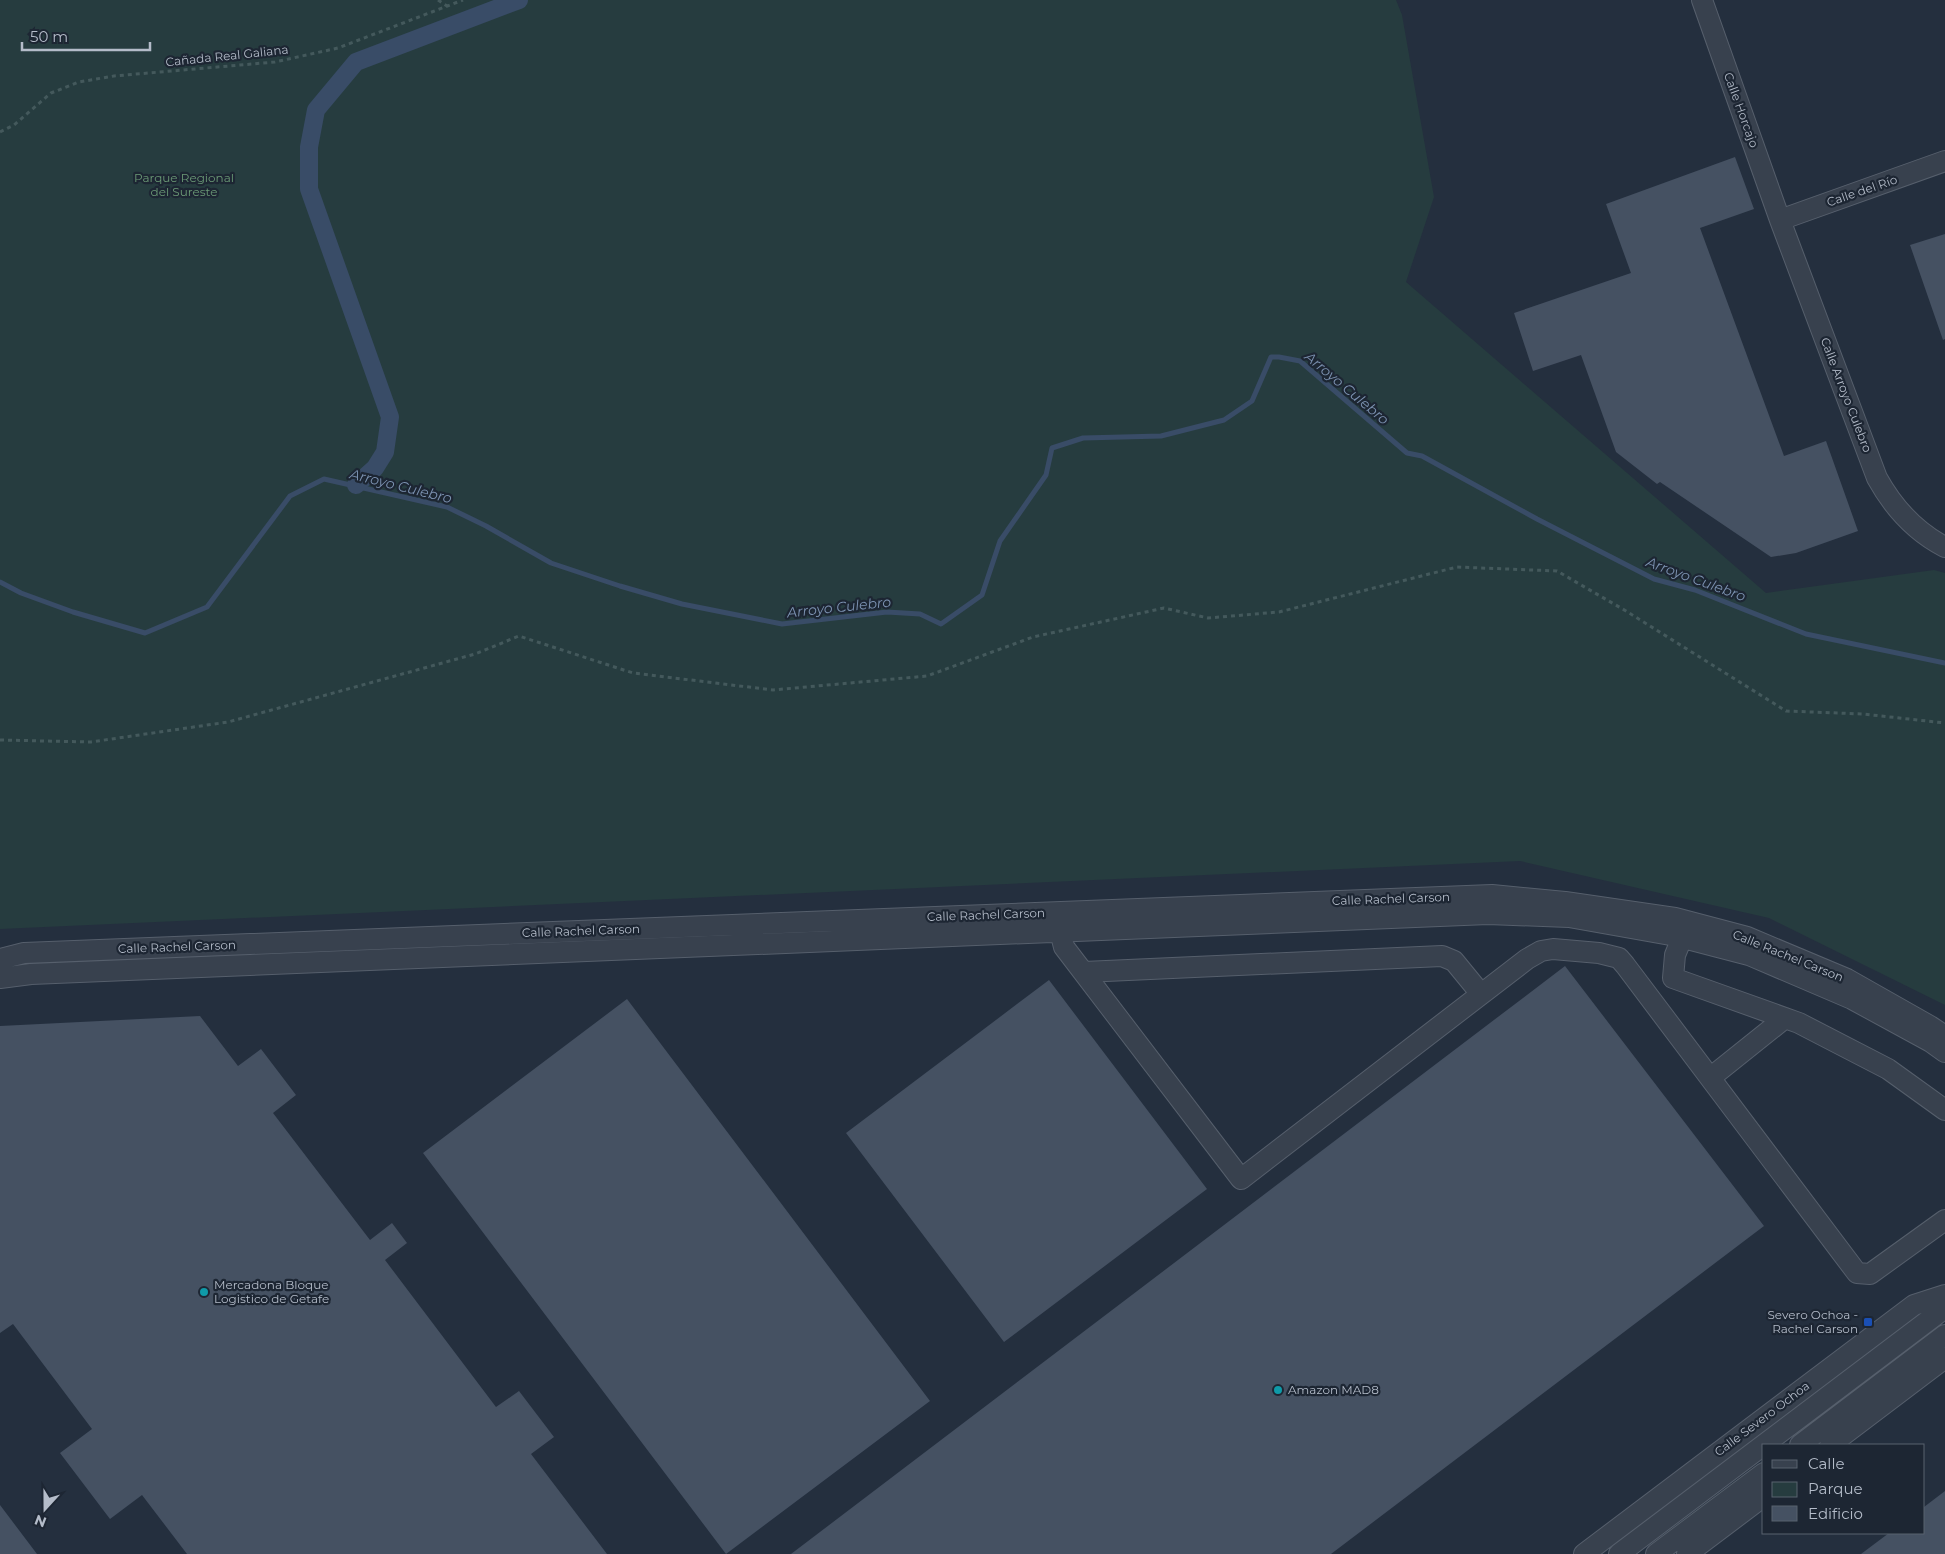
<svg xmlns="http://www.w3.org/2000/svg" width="1945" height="1554" viewBox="0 0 1945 1554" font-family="Montserrat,sans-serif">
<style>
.green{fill:#263c3f}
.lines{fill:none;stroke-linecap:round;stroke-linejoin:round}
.stream{stroke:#394c67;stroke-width:5}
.canal{stroke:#394c67;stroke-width:18}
.building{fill:#455162}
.minor-casing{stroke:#565f6c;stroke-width:22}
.path{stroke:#44595c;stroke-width:3;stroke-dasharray:4 4;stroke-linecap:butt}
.minor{stroke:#38414e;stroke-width:20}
.culture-dot{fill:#0f9aa8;stroke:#1d2633;stroke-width:2}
.transit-dot{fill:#1a4fb4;stroke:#1d2633;stroke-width:2}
.labels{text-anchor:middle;stroke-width:4.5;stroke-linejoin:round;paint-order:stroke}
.street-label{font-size:12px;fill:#b4bcc9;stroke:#1d2633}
.park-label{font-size:12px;fill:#6b9a76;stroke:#1d2633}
.poi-label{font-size:12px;fill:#b4bcc9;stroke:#1d2633;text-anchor:start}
.water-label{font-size:14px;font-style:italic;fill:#7c92b1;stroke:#1d2633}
</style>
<rect width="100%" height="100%" fill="#242f3e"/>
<path class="green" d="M0,0H1396L1402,15L1434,197L1406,282L1766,593L1934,570L1945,573V1005L1769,918L1520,861L0,929Z"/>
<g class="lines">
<path class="stream" d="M0,582L21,593L73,612L145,633L207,607L290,496L324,479L447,507L486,526L551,563L620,586L682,604L782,624L887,612L920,614L941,624L982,595L1000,541L1046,475L1052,448L1083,438L1161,436L1224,420L1252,401L1271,357H1279L1300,361L1407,453L1422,456L1537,519L1654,579L1695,590L1806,634L1945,663"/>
<path class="canal" d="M356,485L375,468L385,452L390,417L309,189V147L316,110L356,62L519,0"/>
</g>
<path class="building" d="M1735,157L1754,209L1700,228L1784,456L1826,441L1858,531L1796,553L1771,557L1660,482L1657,484L1616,452L1581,355L1533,371L1514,313L1631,273L1606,204Z
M1945,234V339L1943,340L1910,245Z
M1565,966L1764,1226L1331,1554H791Z
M1049,980L1207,1189L1004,1342L846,1133Z
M627,999L930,1401L726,1554L423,1153Z
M200,1016L238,1066L261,1049L296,1095L273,1113L370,1240L392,1223L407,1243L385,1260L496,1407L519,1391L554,1437L531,1454L607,1554H187L142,1495L110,1519L60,1453L92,1429L13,1324L0,1333V1026Z
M1945,1491V1554H1861L1889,1533H1924V1507Z
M0,1505L37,1554H0Z"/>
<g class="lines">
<defs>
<path id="minor" d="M1702,0L1780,220L1877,478C1893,507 1916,532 1945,547
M1780,220L1945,161
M1060,931L1064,947L1241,1179L1527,959L1541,951L1553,949L1599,953L1619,958L1625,965L1857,1273L1870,1274L1945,1220
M1682,938L1675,955L1673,978L1799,1023L1888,1069L1945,1110
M0,959L24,953L1492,895L1565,902L1675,918L1747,937L1847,979L1930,1026L1945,1036
M1084,972L1442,956L1454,961L1481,994
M0,978L31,974L1488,914L1569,917L1676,936L1749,955L1852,999L1931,1042L1945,1052
M1710,1078L1785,1018
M1800,1445L1945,1335
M1830,1445L1945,1358
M1584,1554L1914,1305L1945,1295
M1619,1554L1945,1308
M1656,1554L1764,1473
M1687,1554L1764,1496"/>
</defs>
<use href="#minor" class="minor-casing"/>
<path class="path" d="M438,0L447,6
M0,132L14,125L51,93L79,82L114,76L275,62L338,48L463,0
M0,740L91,742L228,722L475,654L519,636L633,673L773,690L927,676L1033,637L1164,608L1208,618L1279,612L1457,567L1557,571L1626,611L1786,711L1863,714L1945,723"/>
<use href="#minor" class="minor"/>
</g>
<g class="culture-dot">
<circle cx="204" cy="1292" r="5"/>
<circle cx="1278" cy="1390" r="5"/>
</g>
<rect class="transit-dot" x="1863" y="1317" width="10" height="10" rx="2.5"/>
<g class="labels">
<g class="street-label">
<text transform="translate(227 56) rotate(-6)" y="4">Cañada Real Galiana</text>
<text transform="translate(1741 110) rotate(70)" y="4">Calle Horcajo</text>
<text transform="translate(1862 191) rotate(-19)" y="4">Calle del Río</text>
<text transform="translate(1846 395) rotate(69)" y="4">Calle Arroyo Culebro</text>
<text transform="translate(1391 899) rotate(-2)" y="4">Calle Rachel Carson</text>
<text transform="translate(986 915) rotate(-2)" y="4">Calle Rachel Carson</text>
<text transform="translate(581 931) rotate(-2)" y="4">Calle Rachel Carson</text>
<text transform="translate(177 947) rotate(-2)" y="4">Calle Rachel Carson</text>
<text transform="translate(1788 956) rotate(22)" y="4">Calle Rachel Carson</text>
<text transform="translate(1762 1419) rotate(-37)" y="4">Calle Severo Ochoa</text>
</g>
<g class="park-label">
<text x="184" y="182">Parque Regional<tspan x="184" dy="14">del Sureste</tspan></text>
</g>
<g class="poi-label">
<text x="214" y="1289">Mercadona Bloque<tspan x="214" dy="14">Logistico de Getafe</tspan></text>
<text x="1858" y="1319" text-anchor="end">Severo Ochoa -<tspan x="1858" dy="14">Rachel Carson</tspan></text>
<text x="1288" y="1394">Amazon MAD8</text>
</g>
<g class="water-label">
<text transform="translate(1347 388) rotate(40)" y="5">Arroyo Culebro</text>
<text transform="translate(401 486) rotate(14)" y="5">Arroyo Culebro</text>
<text transform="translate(1696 579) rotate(20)" y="5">Arroyo Culebro</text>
<text transform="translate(839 607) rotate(-6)" y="5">Arroyo Culebro</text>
</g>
</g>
<rect x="1762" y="1444" width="162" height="90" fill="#1d2633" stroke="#59626f"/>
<rect x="1772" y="1460" width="25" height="8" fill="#38414e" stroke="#59626f"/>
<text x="1808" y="1469" font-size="15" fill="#b4bcc9">Calle</text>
<rect x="1772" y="1482" width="25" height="15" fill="#263c3f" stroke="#59626f"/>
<text x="1808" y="1494" font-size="15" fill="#b4bcc9">Parque</text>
<rect x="1772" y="1506" width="25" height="15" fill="#455162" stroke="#59626f"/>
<text x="1808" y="1519" font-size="15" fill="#b4bcc9">Edificio</text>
<g transform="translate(45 1509) rotate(201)" stroke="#1d2633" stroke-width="4" paint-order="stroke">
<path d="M0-4L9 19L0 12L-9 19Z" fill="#b4bcc9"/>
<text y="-8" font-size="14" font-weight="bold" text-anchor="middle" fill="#b4bcc9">N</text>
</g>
<path d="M22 42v8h128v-8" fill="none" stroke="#b4bcc9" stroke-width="2.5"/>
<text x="30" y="42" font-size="15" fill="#b4bcc9" stroke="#1d2633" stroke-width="4" paint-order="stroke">50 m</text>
</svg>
